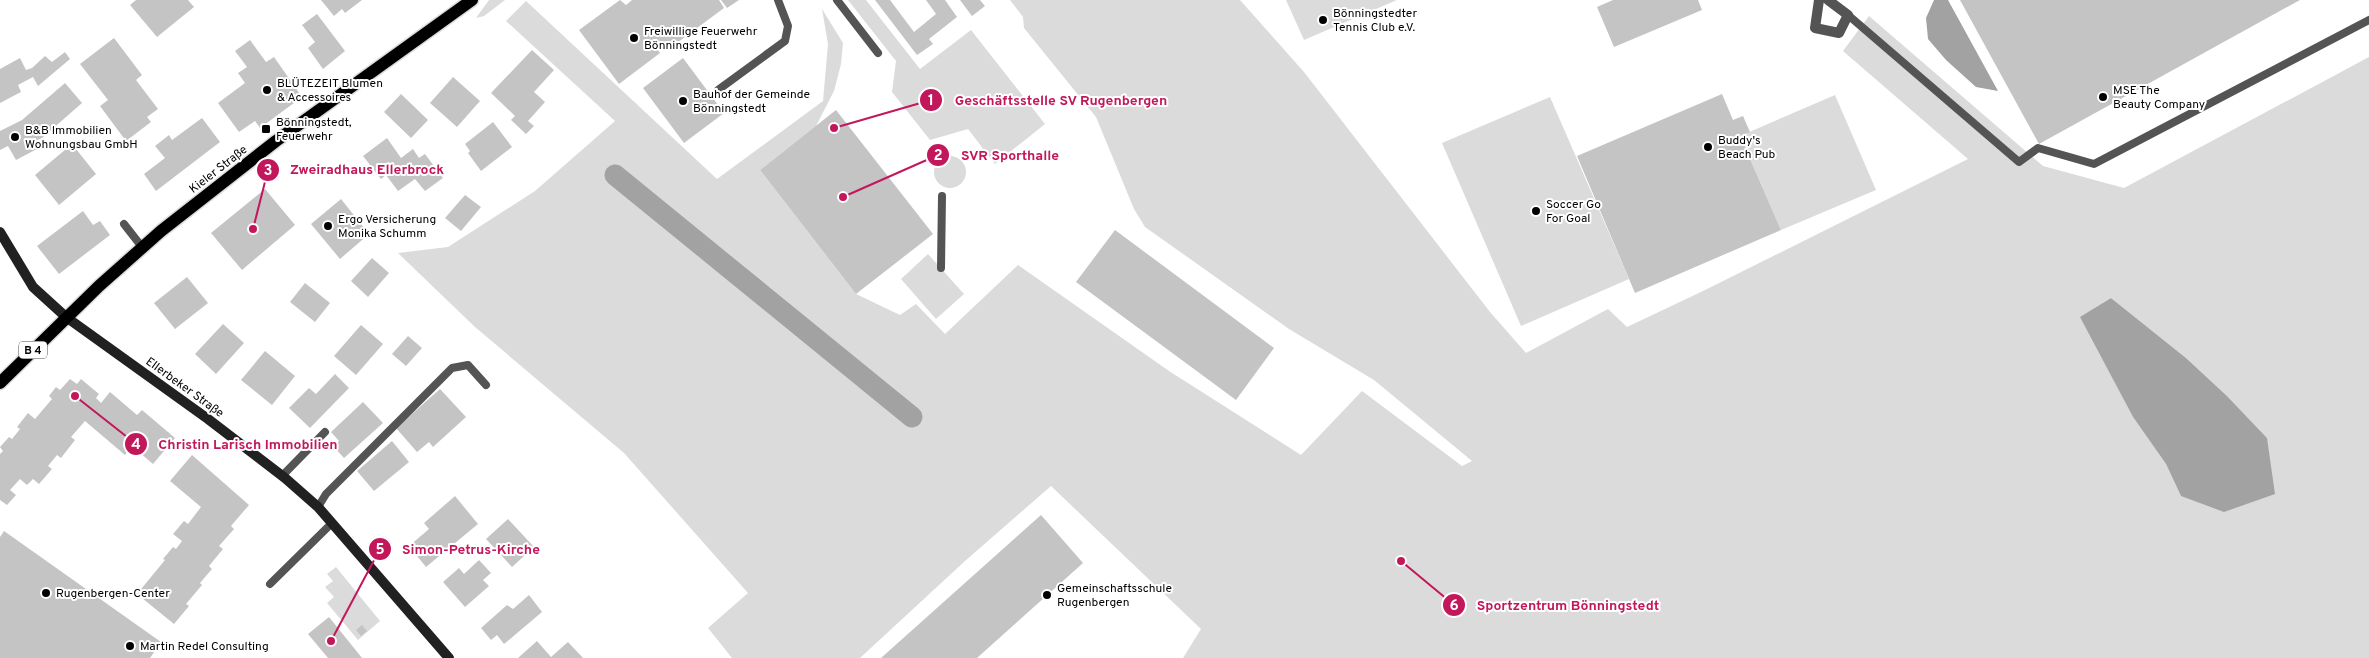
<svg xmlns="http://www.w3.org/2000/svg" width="2369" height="658" viewBox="0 0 2369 658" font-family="Overpass,sans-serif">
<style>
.green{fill:#dbdbdb;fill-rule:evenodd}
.water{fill:#a2a2a2}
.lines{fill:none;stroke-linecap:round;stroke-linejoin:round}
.canal{stroke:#a2a2a2;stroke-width:21}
.building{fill:#c4c4c4}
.primary-casing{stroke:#dbdbdb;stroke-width:15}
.service{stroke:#545454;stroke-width:8}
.minor{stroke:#545454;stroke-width:10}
.secondary{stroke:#212121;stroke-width:10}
.primary{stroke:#000;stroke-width:12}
.poi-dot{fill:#000;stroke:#fff;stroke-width:2}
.labels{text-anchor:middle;stroke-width:4;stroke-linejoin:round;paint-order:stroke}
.shield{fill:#fff;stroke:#4c4c4c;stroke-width:1}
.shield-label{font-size:11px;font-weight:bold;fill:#000}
.poi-label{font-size:12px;fill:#000;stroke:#fff;text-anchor:start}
.street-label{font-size:12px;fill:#000;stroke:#fff}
.leader{fill:none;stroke:#c2185b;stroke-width:2}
.callout-dot{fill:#c2185b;stroke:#fff;stroke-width:2}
.mark-label{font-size:15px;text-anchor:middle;font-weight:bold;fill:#fff}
.callout-label{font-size:14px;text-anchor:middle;font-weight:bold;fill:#c2185b;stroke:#fff;stroke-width:4;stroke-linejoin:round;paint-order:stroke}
</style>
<rect width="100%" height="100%" fill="#fff"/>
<path class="green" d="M489,0H505L484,16L476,18Z
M848,0H866L920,69L971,30L1045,124L995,164L968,129L930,140L892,92L896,61Z
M1010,0H1240L1304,72L1490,312L1526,353L1608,309L1627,327L1703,291L1968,159L1843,51L1869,16L2043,166L2124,188L2369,57V658H1183L1201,629L1051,486L965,561L860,658H732L708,628L748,593L624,453L475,327L398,253L448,247L535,191L615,121L506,21L526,1L717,179L823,101L828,44L822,9L843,43L841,64L834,91L816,126L760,170L856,294L900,315L916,304L945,334L1018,265L1169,371L1301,455L1362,391L1462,466L1472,461L1374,380L1289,329L1145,227L1134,209L1096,117L1024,28L1023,17ZM2111,298L2186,358L2227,396L2267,438L2181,496L2166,464L2133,417L2081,317Z
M1286,0H1397L1304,40Z
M1835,95L1876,190L1781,230L1740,136Z
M1550,97L1629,279L1521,326L1442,143Z
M934 172a16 16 0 1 1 32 0a16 16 0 1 1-32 0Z
M928,254L964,294L936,319L901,279Z
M336,567L380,621L358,640L327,603L334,597L325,587L333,581L327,574Z"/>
<path class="water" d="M1934,0H1948L1998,91L1976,87L1946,60L1928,39L1926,18Z
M2111,298L2186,358L2227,396L2267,438L2275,494L2224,512L2181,496L2166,464L2133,417L2080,317Z"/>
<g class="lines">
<path class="canal" d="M615,175L912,417"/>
</g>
<path class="building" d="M136,0H188L194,7L157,37L130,5Z
M321,0H362L345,13L342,9L334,16Z
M620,0L626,5L632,0H719L724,8L666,51L662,46L657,49L660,53L619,84L579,30Z
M721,0H739L727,8Z
M875,0H890L914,32L936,14L926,0H945L957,17L929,39L933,44L917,55Z
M960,0H980L985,6L972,16Z
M1613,0H1698L1702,10L1614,47L1597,7Z
M1960,0H2300L2039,144Z
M317,14L345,51L323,69L308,48L315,42L302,25Z
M114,38L142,75L136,80L158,109L147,117L151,122L126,141L100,106L108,100L80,64Z
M250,40L266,62L274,57L302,97L260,128L255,121L239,132L218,103L245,83L238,73L247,67L235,51Z
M532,50L554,70L534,92L545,102L528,121L534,126L526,134L511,120L515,116L491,93Z
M65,52L70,59L38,86L33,77L18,85L21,92L0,103V69L20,58L26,70L32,68L45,56L52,62Z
M683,58L724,113L684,143L643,88Z
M453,77L480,101L457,127L430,103Z
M65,83L82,103L42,138L33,142L37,149L16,160L8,146L0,150V131L22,120Z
M401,94L428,120L411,138L384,112Z
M1722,94L1733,120L1743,116L1750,132L1740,136L1781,230L1635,293L1577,156Z
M836,110L933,234L856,294L760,170Z
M202,118L220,142L156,191L144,174L165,158L155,146L169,135L172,140Z
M493,122L512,147L481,171L468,153L470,151L465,144Z
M387,138L401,158L413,149L419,158L425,154L443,178L425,191L415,179L398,191L386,175L381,179L363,156Z
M72,144L96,174L59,205L35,175Z
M265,189L295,225L242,270L211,233Z
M465,195L481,207L461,231L445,218Z
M341,199L369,234L340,259L311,224Z
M83,211L93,225L100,221L110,235L59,274L37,246Z
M1115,230L1274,348L1236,400L1076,282Z
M372,258L389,273L368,297L351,281Z
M187,277L208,303L175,329L154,303Z
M305,283L330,303L315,322L290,302Z
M223,324L244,343L216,374L195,354Z
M361,325L383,344L356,375L334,356Z
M408,336L422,348L406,366L392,354Z
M265,351L295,376L272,405L241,380Z
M335,374L349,388L310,428L289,408L309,388L316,394Z
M70,379L77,384L81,379L99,394L96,398L101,403L110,392L137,415L142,410L175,438L153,464L132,446L125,455L85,421L71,437L75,440L61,458L57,455L48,466L52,469L39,484L33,479L27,485L20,479L10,490L16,495L7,505L0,500V454L3,451L0,447L9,437L12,439L20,429L17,427L28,413L35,419L52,399L49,396L56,387L60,390Z
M440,389L466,417L433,447L429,442L417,452L396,428Z
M363,402L383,423L344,458L333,446L339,441L331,432Z
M392,441L409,462L374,491L357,471Z
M192,455L249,505L231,526L234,529L219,546L223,549L209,566L212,569L200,583L202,585L186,604L189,606L174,624L137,594L165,560L163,559L173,547L176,549L182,541L173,534L184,521L188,524L201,507L170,481Z
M455,496L478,524L426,567L409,546L429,529L424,523Z
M1041,515L1083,563L977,658H881Z
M508,519L534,547L512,567L486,539Z
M4,531L161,642L150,658H0V537Z
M479,560L491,573L483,580L489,586L465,607L443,582L459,568L464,574Z
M529,595L542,612L504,644L497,635L491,640L481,628L507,605L513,609Z
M329,617L354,648L362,658H328L308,634Z
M362,625L367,631L361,636L356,630Z
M537,641L551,657L568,642L583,658H518Z"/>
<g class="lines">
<defs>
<path id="primary" d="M0,383L99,286L161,231L276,141L472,0"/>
</defs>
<use href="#primary" class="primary-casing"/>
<path class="service" d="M837,0L878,53
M1848,15L2019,162L2038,148L2094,164L2369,20
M718,90L785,41L788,26L778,0
M124,224L142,247
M941,268L942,196
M282,476L325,432
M318,507L326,494L452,368L468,365L486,385
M270,584L332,523"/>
<path class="minor" d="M1819,0L1815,28L1839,33L1848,15L1828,0"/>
<path class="secondary" d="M0,232L33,287L66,317L208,419L285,478L318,507L449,658"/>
<use href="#primary" class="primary"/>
</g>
<g class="poi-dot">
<circle cx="1323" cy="20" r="5"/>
<circle cx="634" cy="38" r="5"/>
<circle cx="267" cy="90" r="5"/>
<circle cx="2103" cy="97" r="5"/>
<circle cx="683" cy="101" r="5"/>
<rect x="261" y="124" width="10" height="10" rx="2.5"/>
<circle cx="15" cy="137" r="5"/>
<circle cx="1708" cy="147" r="5"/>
<circle cx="1536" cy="211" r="5"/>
<circle cx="328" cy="226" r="5"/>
<circle cx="46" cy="593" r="5"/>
<circle cx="1047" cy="595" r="5"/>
<circle cx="130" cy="646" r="5"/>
</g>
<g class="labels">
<rect class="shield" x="19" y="341.5" width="28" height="17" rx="4"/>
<g class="shield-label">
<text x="33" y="354">B 4</text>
</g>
<g class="poi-label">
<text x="1333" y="17">Bönningstedter<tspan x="1333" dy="14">Tennis Club e.V.</tspan></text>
<text x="644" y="35">Freiwillige Feuerwehr<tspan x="644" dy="14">Bönningstedt</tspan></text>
<text x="277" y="87">BLÜTEZEIT Blumen<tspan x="277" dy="14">&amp; Accessoires</tspan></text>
<text x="2113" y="94">MSE The<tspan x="2113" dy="14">Beauty Company</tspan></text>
<text x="693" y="98">Bauhof der Gemeinde<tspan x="693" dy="14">Bönningstedt</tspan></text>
<text x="276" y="126">Bönningstedt,<tspan x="276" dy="14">Feuerwehr</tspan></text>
<text x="25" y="134">B&amp;B Immobilien<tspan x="25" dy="14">Wohnungsbau GmbH</tspan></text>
<text x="1718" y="144">Buddy's<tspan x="1718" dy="14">Beach Pub</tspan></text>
<text x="1546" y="208">Soccer Go<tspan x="1546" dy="14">For Goal</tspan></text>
<text x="338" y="223">Ergo Versicherung<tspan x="338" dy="14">Monika Schumm</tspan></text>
<text x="1057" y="592">Gemeinschaftsschule<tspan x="1057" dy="14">Rugenbergen</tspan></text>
<text x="56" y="597">Rugenbergen-Center</text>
<text x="140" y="650">Martin Redel Consulting</text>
</g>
<g class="street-label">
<text transform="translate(218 169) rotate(-38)" y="4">Kieler Straße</text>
<text transform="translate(185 387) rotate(36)" y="4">Ellerbeker Straße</text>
</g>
</g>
<path class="leader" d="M834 128L931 100M843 197L938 155M253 229L268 170M75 396L136 444M331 641L380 549M1401 561L1454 605"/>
<g class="callout-dot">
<circle cx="834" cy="128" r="5"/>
<circle cx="843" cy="197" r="5"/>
<circle cx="253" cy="229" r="5"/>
<circle cx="75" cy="396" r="5"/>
<circle cx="331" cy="641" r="5"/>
<circle cx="1401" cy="561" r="5"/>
<circle cx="931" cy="100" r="12"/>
<circle cx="938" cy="155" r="12"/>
<circle cx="268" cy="170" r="12"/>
<circle cx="136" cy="444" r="12"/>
<circle cx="380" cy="549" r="12"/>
<circle cx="1454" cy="605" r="12"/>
</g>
<g class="mark-label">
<text x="931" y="105">1</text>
<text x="938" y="160">2</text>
<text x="268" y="175">3</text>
<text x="136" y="449">4</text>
<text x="380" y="554">5</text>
<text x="1454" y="610">6</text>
</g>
<g class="callout-label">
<text x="1061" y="105">Geschäftsstelle SV Rugenbergen</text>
<text x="1010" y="160">SVR Sporthalle</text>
<text x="367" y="174">Zweiradhaus Ellerbrock</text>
<text x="248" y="449">Christin Larisch Immobilien</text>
<text x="471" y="554">Simon-Petrus-Kirche</text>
<text x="1568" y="610">Sportzentrum Bönningstedt</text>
</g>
</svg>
